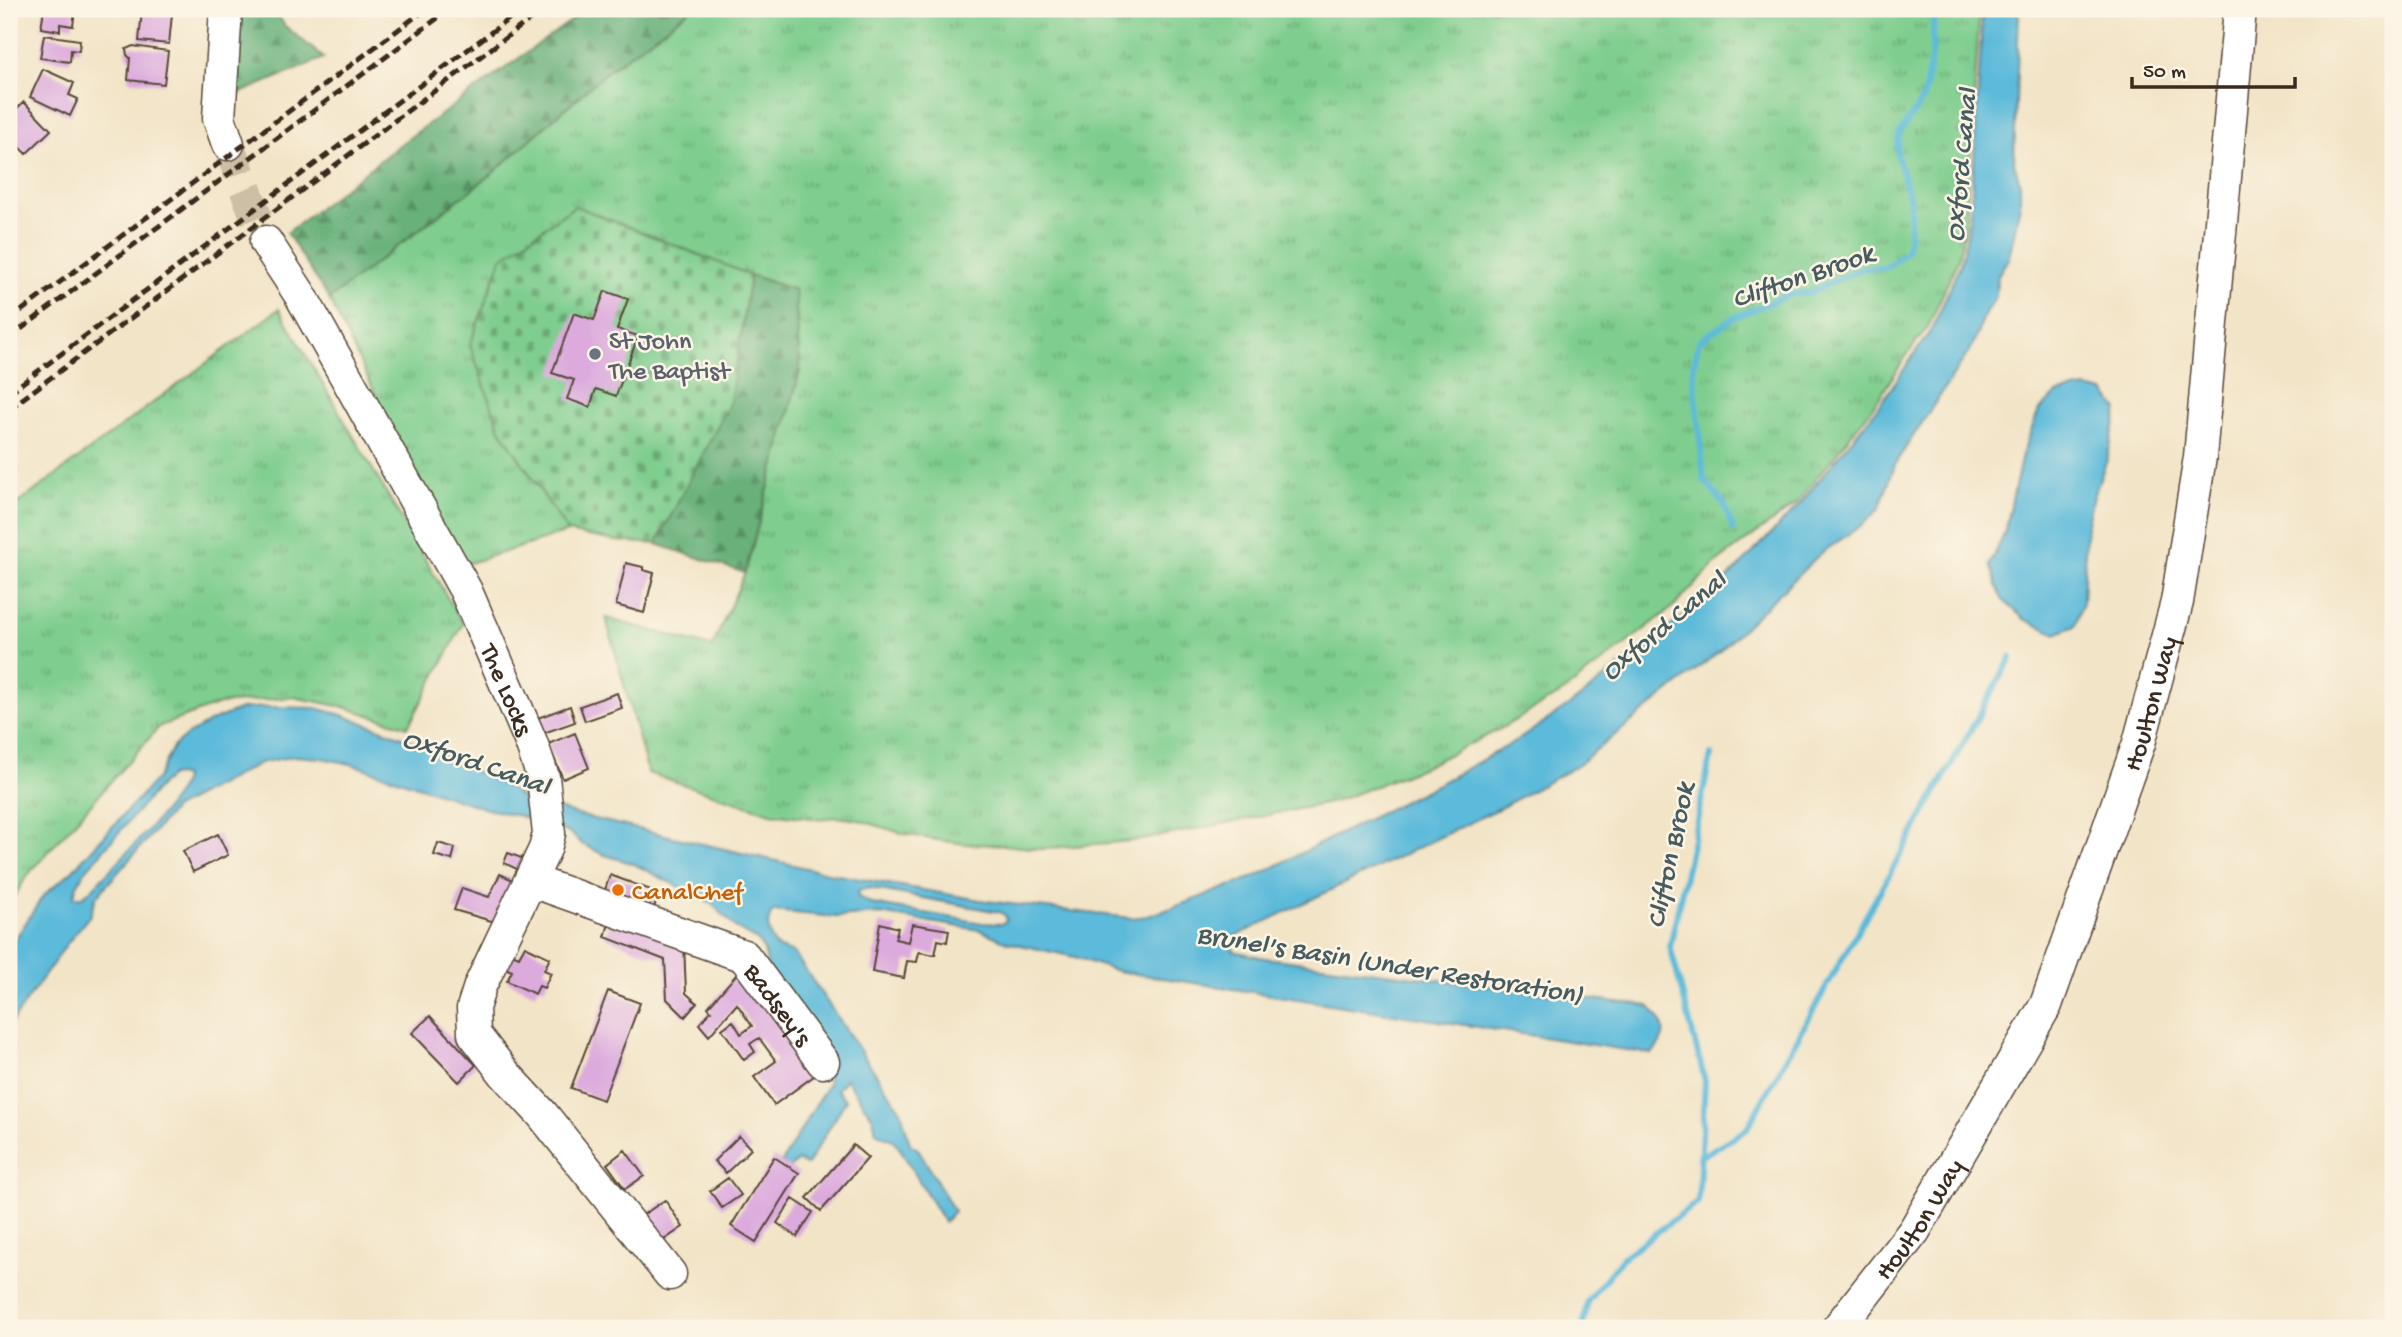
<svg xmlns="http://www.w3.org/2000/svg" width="2402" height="1337" viewBox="0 0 2402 1337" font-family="'Gochi Hand',sans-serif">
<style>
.grass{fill:url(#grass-tufts);stroke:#5d7c56;stroke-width:2}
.forest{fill:url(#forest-firs);stroke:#516e4c;stroke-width:2}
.cemetery{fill:url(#cemetery-stones);stroke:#5d7c56;stroke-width:2}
.water{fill:#5cbada;stroke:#4c727c;stroke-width:2;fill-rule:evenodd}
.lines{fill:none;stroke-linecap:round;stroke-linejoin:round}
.stream{stroke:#5cbada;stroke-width:6}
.building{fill:#dcaadd}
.minor-tunnel{stroke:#cdbfa5;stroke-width:32;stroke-dasharray:32 16;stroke-linecap:butt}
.minor-casing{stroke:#564637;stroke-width:35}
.minor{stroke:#fff;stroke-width:32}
.rail{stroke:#3b2a1e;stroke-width:5;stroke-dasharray:10 5;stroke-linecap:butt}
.worship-dot{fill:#6b7280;stroke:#fcf5e5;stroke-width:2.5}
.food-dot{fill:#e8710a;stroke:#fcf5e5;stroke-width:2.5}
.labels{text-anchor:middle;stroke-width:5;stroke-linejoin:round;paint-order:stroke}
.worship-label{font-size:26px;fill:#5b616d;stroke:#fcf5e5;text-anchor:start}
.street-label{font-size:26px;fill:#3b2a1e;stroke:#fcf5e5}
.food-label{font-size:26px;fill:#c56008;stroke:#fcf5e5;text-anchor:start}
.water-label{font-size:28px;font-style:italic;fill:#475c60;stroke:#fcf5e5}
</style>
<defs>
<pattern id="grass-tufts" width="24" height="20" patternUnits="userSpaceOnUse" patternTransform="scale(1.75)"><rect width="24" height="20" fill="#7fce8f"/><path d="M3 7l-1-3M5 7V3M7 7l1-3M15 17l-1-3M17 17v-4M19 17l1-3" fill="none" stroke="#69a774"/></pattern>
<pattern id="forest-firs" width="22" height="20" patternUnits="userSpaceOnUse" patternTransform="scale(1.75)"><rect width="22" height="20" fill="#67b17a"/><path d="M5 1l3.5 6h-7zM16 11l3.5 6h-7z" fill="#569063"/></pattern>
<pattern id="cemetery-stones" width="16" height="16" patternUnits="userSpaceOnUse" patternTransform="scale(1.75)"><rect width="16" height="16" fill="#7fce8f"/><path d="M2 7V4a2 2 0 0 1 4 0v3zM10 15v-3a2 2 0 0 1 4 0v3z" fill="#69a774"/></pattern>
</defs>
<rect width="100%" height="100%" fill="#fcf5e5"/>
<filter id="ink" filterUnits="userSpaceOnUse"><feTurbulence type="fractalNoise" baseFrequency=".0143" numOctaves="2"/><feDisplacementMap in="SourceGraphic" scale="14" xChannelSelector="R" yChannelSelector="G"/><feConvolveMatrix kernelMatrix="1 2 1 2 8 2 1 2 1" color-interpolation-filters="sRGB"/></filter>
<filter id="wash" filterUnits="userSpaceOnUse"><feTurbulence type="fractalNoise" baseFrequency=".00686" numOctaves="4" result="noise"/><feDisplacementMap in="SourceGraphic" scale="28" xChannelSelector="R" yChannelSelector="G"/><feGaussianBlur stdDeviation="1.57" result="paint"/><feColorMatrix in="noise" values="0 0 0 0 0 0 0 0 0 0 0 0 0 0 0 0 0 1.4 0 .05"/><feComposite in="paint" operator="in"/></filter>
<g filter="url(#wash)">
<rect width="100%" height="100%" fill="#f2e4c7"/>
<path class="grass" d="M691,9H1980L1965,230L1957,262L1929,325L1907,355L1873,407L1796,504L1717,562L1672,608L1563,692L1500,729L1424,767L1334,802L1141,840L1040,849L1004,845L965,844L931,839L904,834L859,820L836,817L819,819L771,813L648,773L606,618L712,647L745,573L800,371L795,290L750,275L575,206L500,429L568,532L460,566L329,299L494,172L606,72Z
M279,309L463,624L408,727L344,707L293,697L219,704L160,726L26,877L9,906V510Z"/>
<path class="forest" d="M237,9H274L285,26L324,58L231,97Z
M587,9H691L606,72L494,172L329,299L287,233L402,143Z
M750,275L795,290L800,371L745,573L656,544L730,402Z"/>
<path class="cemetery" d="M575,206L750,275L730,402L656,544L615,541L568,532L500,429L470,345L501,259Z"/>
<path class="water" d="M1983,9H2019L2014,163L2020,183V205L2009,257L1997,277L1996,297L1986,311L1972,347L1896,462L1879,509L1863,524L1820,554L1721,650L1575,767L1502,807L1236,936L1233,951L1265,958L1649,1006C1666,1024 1670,1036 1651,1054L1117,971L1075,957L1007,942L980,930L880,914L836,917L773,911C764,924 769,935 776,947L794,953L901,1111L910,1144L919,1150L954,1211L944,1222L900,1149L893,1140L876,1132L873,1118L846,1079L837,1090L846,1100L807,1165L798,1161L789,1168L782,1162L828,1084L827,1066L769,971L764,950L757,940L737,929L711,903L634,864L602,854L582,844L570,833L520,816L487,809L351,764L321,758L294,756L260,763L175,808L96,897L90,915L66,945L9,1026V949L43,896L72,871L158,777L173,747L186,736L211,721L241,709L265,707L316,708L342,715L405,738L506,786L521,797L578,815L832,874L986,901L1131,918L1148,916L1169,909L1254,877L1442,782L1515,742L1577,700L1685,615L1735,571L1799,505L1876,410L1933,327L1960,265L1968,231L1972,193ZM177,775L184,777C185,797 108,871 90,891L82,897H74L76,887L85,871L162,783L171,776ZM869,888L999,912L1006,916V920L1002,924L982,923L872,904L858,897V891Z
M2086,388L2104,392L2118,409L2107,460L2093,496L2086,527L2083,602L2075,626L2056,634L2024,619L2002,599L1990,565L2005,532L2022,455L2039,410L2058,393Z"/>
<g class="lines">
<path class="stream" d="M1733,529L1724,504L1704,480L1693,368L1699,341L1733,318L1788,295L1811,292L1863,268H1886L1906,252L1910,231V200L1897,152L1899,134L1923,99L1932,54L1934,9
M1700,1157L1746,1130L2011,658
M1583,1328L1587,1302L1623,1257L1698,1202L1705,1081L1670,946L1711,755"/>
</g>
<g id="blocks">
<path class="building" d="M44,9H75L73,26L60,24V31L41,28Z
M142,11L172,14L169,44L139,41Z
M44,35L80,40L79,51L71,50L70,62L40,58Z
M133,46L168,51L164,84L128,80L130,58L127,55L126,49Z
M43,69L74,83L69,95L78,99L70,116L30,97Z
M24,102L51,130L26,154L9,136V116Z
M605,291L628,299L617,329L638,336L616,396L596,389L590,407L567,399L574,380L552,373L574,313L594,320Z
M626,563L643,567V570L654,573L644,613L616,605Z
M617,693L622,708L585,721L580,706Z
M570,706L575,722L538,735L532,720Z
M575,733L589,768L563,779L548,744Z
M218,834L228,855L193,872L183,851Z
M438,843L455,848L452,860L434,855Z
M508,853L524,859L519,870L504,863Z
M500,874L515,881L495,922L454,910L462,888L489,897Z
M610,875L659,893L652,913L603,896Z
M611,917L684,944L686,993L697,1003L685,1017L667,999L665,960L605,937Z
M880,923L898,928L895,939L908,942L912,924L949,930L947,942L938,940L935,955L919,952L917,962L907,961L904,978L872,972Z
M525,946L550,958L544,970L551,973L544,988L539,986L535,994L507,981L512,971L505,968L512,954L519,957Z
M742,968L818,1073L774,1105L754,1077L776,1061L759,1038L750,1044L755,1052L744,1060L722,1029L733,1021L741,1034L752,1026L737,1004L709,1036L699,1024L711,1011L708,1007Z
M608,991L640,1003L603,1100L571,1088Z
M430,1016L476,1065L459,1082L412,1033Z
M739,1136L751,1149L726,1173L714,1161Z
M853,1145L868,1158L821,1211L807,1198Z
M625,1150L644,1176L625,1189L607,1164Z
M774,1157L799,1173L756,1242L731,1226Z
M728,1178L741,1195L722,1208L710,1191Z
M793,1199L813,1212L797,1237L777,1223Z
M665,1200L683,1227L658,1244L640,1217Z"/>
</g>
</g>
<g filter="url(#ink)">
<use href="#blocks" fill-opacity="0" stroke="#564637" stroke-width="2"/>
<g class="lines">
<path class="minor-tunnel" d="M228,144L266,242"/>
<defs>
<g id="minor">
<path d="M226,9L219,118L228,144"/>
<path id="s1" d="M266,242L301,296L466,591L531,742L543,777L549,834L545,849L480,986L473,1008L474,1034L505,1074L542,1114L670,1274"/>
<path id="s2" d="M532,881L744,956L823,1062"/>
<path id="s3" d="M1838,1328L1914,1231L2046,1005L2139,743L2177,602L2200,457L2240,9"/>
</g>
</defs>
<use href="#minor" class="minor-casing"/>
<use href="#minor" class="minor"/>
<path class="rail" d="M9,320L426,9
M9,338L450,9
M9,393L522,9
M9,409L544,9"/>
</g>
</g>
<circle class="worship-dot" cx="595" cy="354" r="7"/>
<circle class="food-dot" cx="618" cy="890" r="7"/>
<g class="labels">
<g class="worship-label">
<text x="609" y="348">St John<tspan x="609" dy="30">The Baptist</tspan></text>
</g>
<g class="street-label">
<text dy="9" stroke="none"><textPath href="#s1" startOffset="509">The Locks</textPath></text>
<text dy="9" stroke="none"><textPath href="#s3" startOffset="704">Houlton Way</textPath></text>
<text dy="9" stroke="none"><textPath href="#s2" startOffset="284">Badsey's</textPath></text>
<text dy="9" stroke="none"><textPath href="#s3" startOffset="136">Houlton Way</textPath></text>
</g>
<g class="food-label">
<text x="632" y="899">CanalChef</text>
</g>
<g class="water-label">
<text transform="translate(1959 165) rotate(-85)" y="10">Oxford Canal</text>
<text transform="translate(1802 274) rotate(-19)" y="10">Clifton Brook</text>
<text transform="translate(1662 624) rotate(-40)" y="10">Oxford Canal</text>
<text transform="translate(477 760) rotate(19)" y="10">Oxford Canal</text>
<text transform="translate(1668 855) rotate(-78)" y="10">Clifton Brook</text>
<text transform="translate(1390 962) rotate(9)" y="10">Brunel's Basin (Under Restoration)</text>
</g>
</g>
<rect width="2402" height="1337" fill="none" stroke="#fcf5e5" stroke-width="35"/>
<path d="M2132 77v10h163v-10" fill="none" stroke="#3b2a1e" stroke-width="3.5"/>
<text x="2143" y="77" font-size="21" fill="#3b2a1e" stroke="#fcf5e5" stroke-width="5" paint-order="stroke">50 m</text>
</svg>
